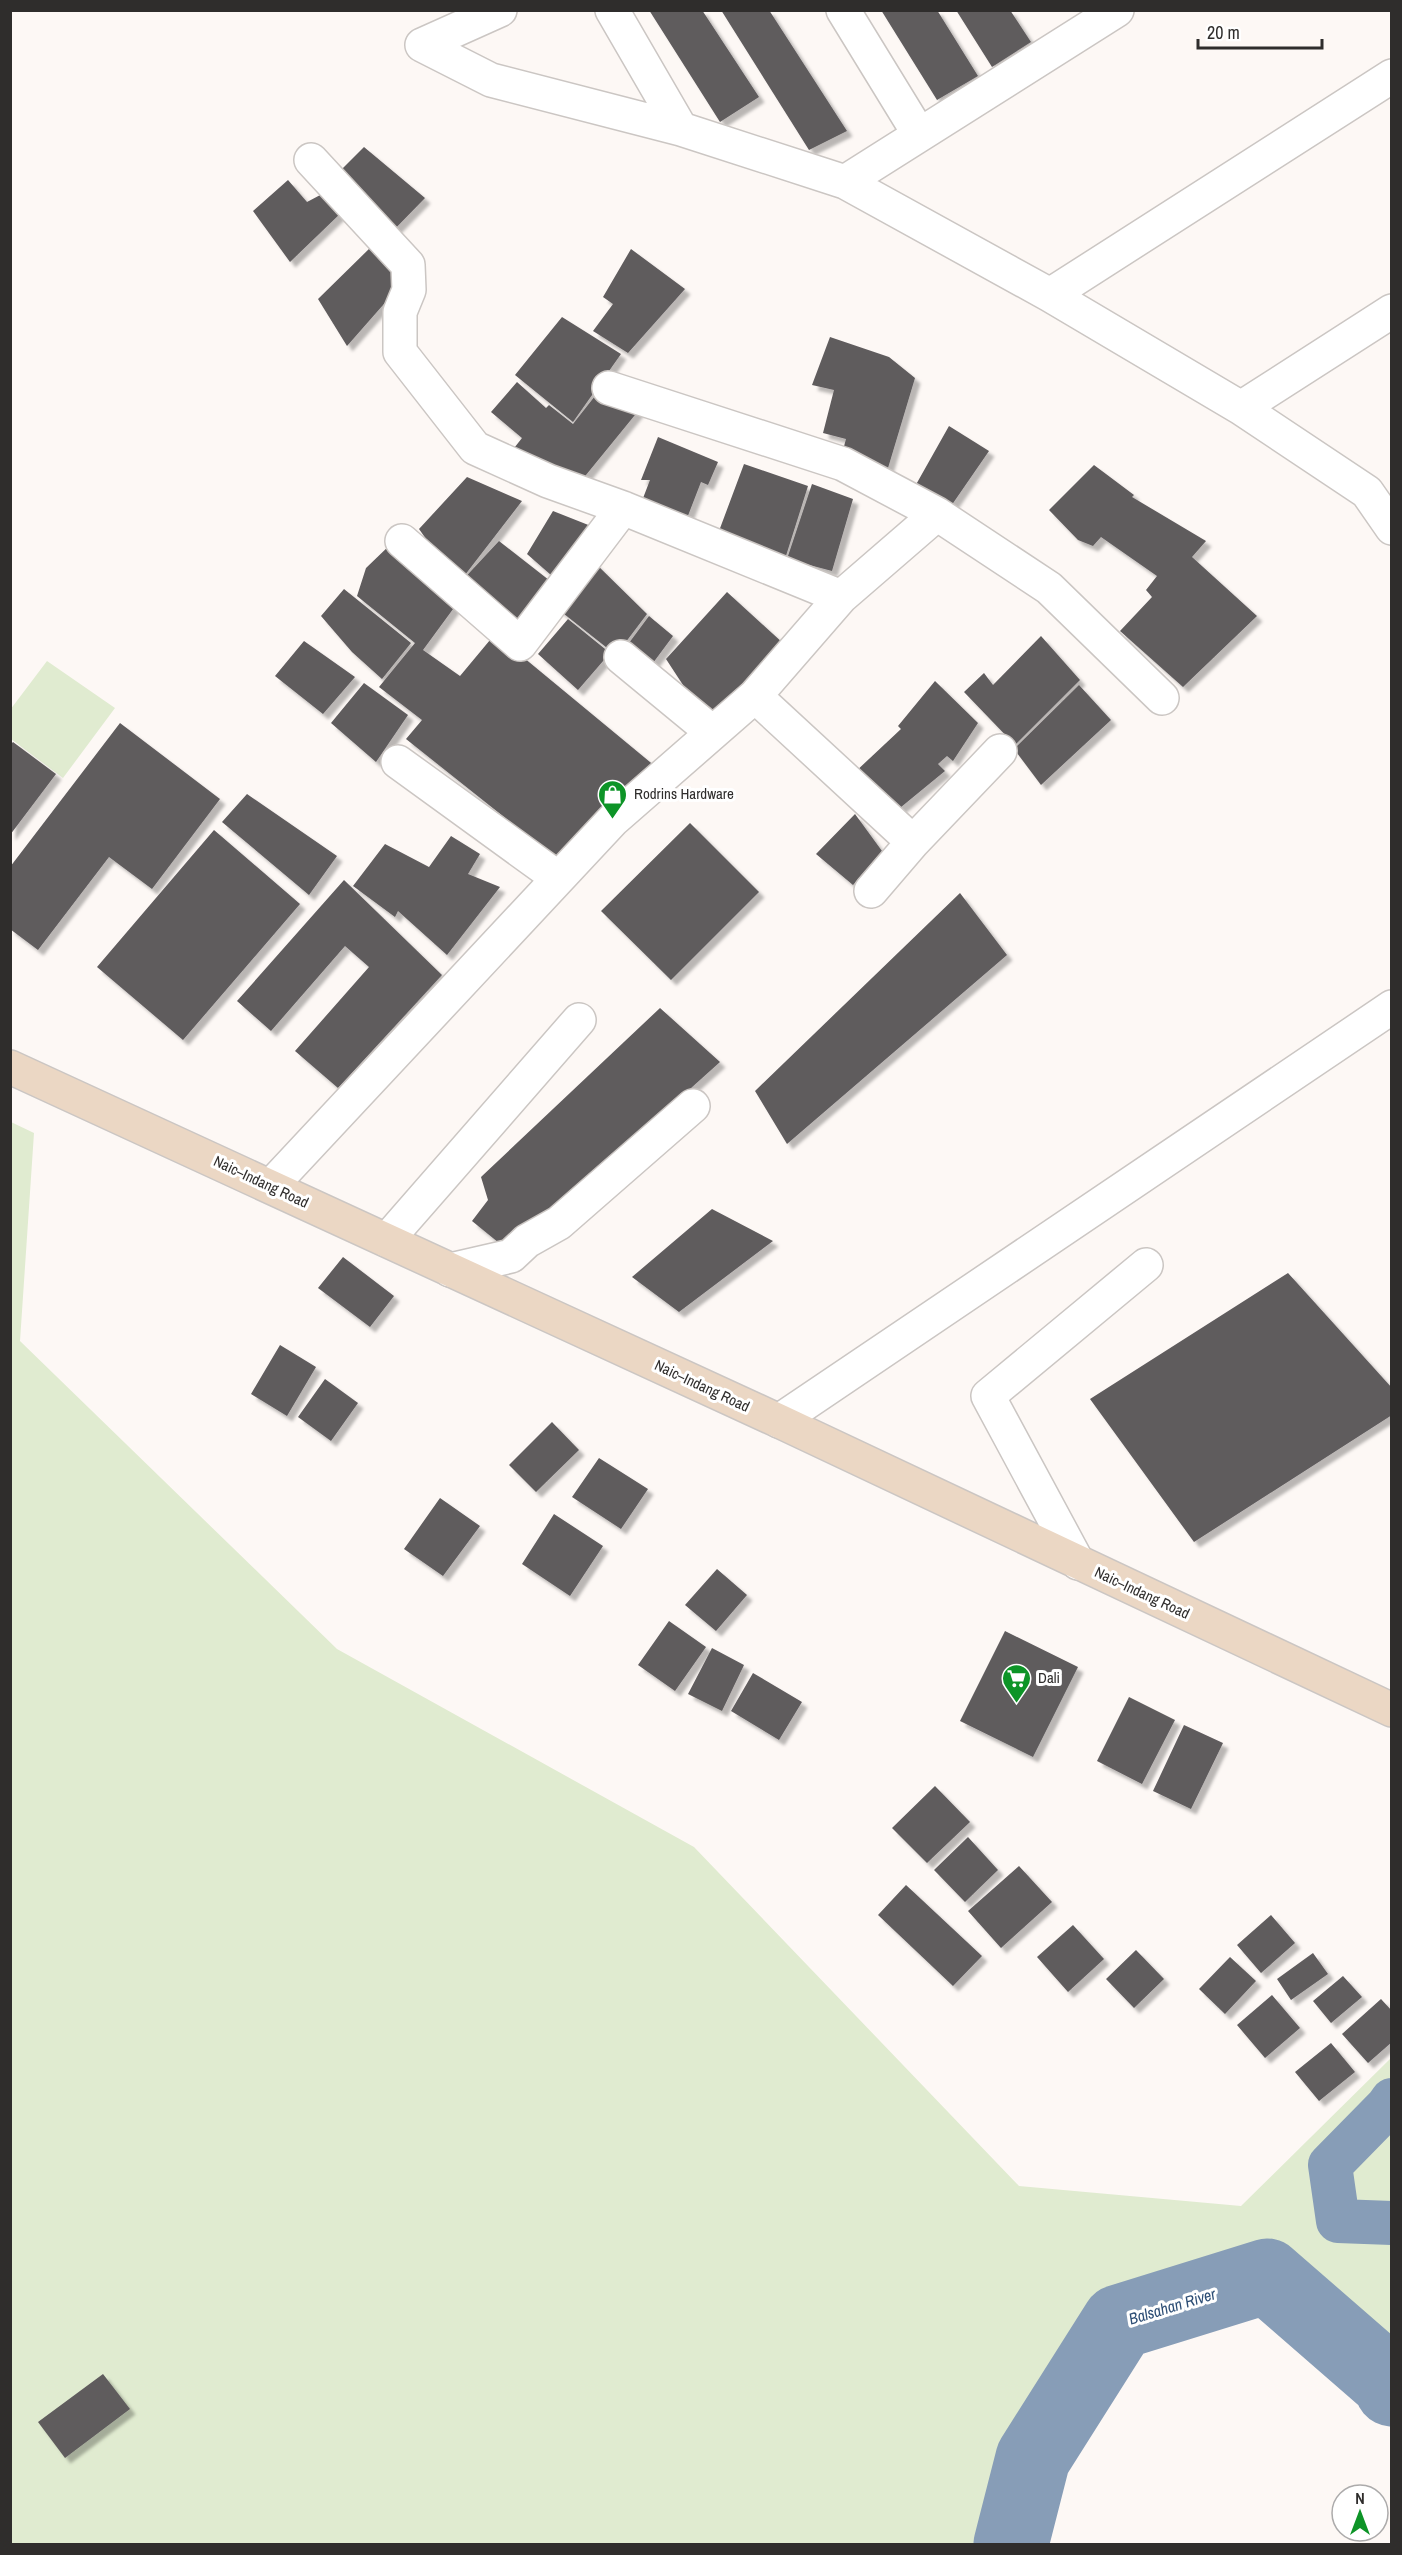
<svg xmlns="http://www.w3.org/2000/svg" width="1402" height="2555" viewBox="0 0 1402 2555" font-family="'Archivo Narrow',sans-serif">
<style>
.green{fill:#e0ebd0}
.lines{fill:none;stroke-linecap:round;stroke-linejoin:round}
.canal{stroke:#879db7;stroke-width:44}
.river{stroke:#879db7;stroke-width:75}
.building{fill:#5f5b5d;filter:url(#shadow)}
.street-casing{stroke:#cbc6c3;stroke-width:36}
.secondary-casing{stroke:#cbc6c3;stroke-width:36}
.street{stroke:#fff;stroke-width:33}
.secondary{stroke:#ebd7c4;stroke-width:33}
.labels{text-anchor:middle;stroke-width:6;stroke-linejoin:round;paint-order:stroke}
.poi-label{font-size:15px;fill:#2f2d2c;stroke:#fff;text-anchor:start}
.street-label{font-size:15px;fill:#2f2d2c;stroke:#fff}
.water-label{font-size:16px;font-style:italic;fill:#2d4e75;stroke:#fff}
</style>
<defs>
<filter id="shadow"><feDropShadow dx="5.5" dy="5.5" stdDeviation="1.5" flood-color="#0004"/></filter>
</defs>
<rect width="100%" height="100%" fill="#fdf8f5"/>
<path class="green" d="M47,661L115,708L63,778L11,739L10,710Z
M11,1122L34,1133L20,1341L337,1649L694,1847L1019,2186L1241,2206L1391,2058V2389L1390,2383L1267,2276L1125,2320L1037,2453L1011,2544H11Z"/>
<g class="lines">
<path class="canal" d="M1392,2100L1387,2107L1330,2165L1338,2221L1392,2223
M1390,2383L1392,2381"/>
<path class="river" d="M1011,2544L1033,2458L1119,2322L1267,2276L1390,2383L1392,2389"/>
</g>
<path class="building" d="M649,10H702L759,97L720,122Z
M721,10H769L847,131L809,150Z
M881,10H937L978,76L937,100Z
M956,10H1010L1031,42L992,67Z
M364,147L425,198L387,237L335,176Z
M288,180L307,202L324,193L343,211L290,262L253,211Z
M372,246L405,280L347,346L318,299Z
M631,249L685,289L628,353L593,331L613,304L603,297Z
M562,317L621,354L573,422L515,375Z
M830,337L889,357L915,378L888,468L843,450L846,439L823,433L834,390L812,385Z
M517,382L546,408L549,405L573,424L595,396L639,410L577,486L507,457L522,438L491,412Z
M949,426L989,451L949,509L909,497Z
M658,437L718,462L708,485L701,482L684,526L640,506L650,480H641Z
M744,464L808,486L785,559L719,531Z
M1094,465L1134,495L1132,497L1206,541L1192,557L1257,616L1183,687L1120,631L1152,597L1146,590L1157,576L1101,537L1093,546L1078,540L1049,510Z
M467,477L522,501L458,584L419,529Z
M812,484L853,499L832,571L787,559Z
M553,511L601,530L559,582L527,554Z
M499,541L554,584L518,632L458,585Z
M392,543L456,605L423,650L460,676L495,634L656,767L562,863L406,739L422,720L379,687L415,643L357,596L366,568Z
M593,561L647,614L616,655L554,606Z
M344,589L411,643L382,679L352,652L321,616Z
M727,592L784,644L703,721L675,694L683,685L666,659Z
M649,616L673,636L650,667L626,647Z
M568,619L610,653L578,690L538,654Z
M1041,636L1080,680L1015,745L964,692L984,673L993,685Z
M304,641L355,677L323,714L275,676Z
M935,681L978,723L953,761L947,756L938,764L945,771L895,812L853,774L901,729L898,726Z
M364,683L408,715L376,762L331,723Z
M1079,685L1111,720L1041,785L1014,749Z
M120,723L220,799L152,889L109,857L38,950L10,929V867Z
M13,742L56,774L10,835V745Z
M247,794L337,856L309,895L222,822Z
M855,814L882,851L853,885L816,854Z
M690,823L759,892L671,980L601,911Z
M214,830L300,904L183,1040L97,967Z
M451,836L480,854L468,874L500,887L447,955L398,911L395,917L353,886L385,844L429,867Z
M344,880L442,975L338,1088L295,1051L369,967L345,946L271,1031L237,1001Z
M960,893L1007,955L787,1144L755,1091Z
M660,1008L720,1062L544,1220L504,1247L472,1221L488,1200L481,1177Z
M712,1209L773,1241L679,1312L632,1277Z
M343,1257L394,1296L370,1327L318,1288Z
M1288,1273L1392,1388V1415L1194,1542L1090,1399Z
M280,1345L316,1367L287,1416L251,1394Z
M325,1379L358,1403L331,1441L298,1417Z
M552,1422L579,1450L536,1492L509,1465Z
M599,1458L648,1489L621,1529L572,1497Z
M440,1498L480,1526L443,1576L404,1549Z
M554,1514L603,1546L570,1596L522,1564Z
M717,1569L747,1595L716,1631L685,1605Z
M669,1621L706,1647L675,1691L638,1665Z
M1005,1631L1078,1667L1033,1757L960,1721Z
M712,1648L744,1665L722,1711L688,1694Z
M753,1673L802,1702L779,1740L731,1711Z
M1129,1697L1175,1720L1142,1784L1097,1761Z
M1184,1725L1223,1743L1191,1809L1153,1791Z
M935,1786L970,1822L927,1863L892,1828Z
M968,1837L998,1870L965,1902L934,1870Z
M1019,1866L1052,1902L1001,1948L968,1911Z
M906,1885L982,1956L953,1986L878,1915Z
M1271,1915L1295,1943L1261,1973L1237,1945Z
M1073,1925L1104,1959L1068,1992L1037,1957Z
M1136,1950L1164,1979L1134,2008L1106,1979Z
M1313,1953L1328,1974L1291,2000L1277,1979Z
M1230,1957L1256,1981L1225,2014L1199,1989Z
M1343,1976L1362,1997L1331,2023L1313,2001Z
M1272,1995L1300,2028L1265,2058L1237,2025Z
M1381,1999L1392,2011V2042L1368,2063L1342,2034Z
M1331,2043L1355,2072L1319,2101L1295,2072Z
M103,2374L130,2409L65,2458L38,2422Z"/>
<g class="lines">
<defs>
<path id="street" d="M612,10L681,129
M843,10L919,134
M422,45L491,80L681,129L845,182L1050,295
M422,45L500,10
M311,160L408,265L409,290L400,312V352L475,448L548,481L623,508L841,597
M845,182L1117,10
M1392,311L1241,408L1367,492L1392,528
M609,388L843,464L937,514
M1241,408L1050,295L1392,76
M402,541L520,644L623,508
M621,657L712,732
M755,696L913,842L871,891
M398,762L558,878
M913,842L1000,751
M271,1186L613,820L755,696L841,597L937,514L1049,588L1162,698
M387,1240L579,1020
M450,1270L511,1256L527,1241L559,1223L693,1106
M779,1421L1392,1007
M1078,1563L988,1396L1146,1265"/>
<path id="secondary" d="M10,1067L779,1421L1392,1710"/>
</defs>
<use href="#street" class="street-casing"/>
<use href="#secondary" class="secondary-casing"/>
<use href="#street" class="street"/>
<use href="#secondary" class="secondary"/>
</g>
<defs>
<symbol id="shop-pin" viewBox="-11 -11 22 30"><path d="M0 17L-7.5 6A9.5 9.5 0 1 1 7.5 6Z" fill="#0d9427" stroke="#fff"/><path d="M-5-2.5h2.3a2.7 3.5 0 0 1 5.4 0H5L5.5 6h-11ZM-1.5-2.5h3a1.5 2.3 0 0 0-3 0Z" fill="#fff"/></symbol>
<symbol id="supermarket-pin" viewBox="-11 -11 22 30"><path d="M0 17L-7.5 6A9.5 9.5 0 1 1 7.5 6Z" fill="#0d9427" stroke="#fff"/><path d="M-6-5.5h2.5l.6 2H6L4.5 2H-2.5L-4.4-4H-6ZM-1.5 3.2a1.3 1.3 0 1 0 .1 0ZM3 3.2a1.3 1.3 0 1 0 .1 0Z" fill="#fff"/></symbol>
</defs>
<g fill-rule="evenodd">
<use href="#shop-pin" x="596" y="778" width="33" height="45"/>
<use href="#supermarket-pin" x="1000" y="1662" width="33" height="45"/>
</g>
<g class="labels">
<g class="poi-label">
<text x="634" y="799">Rodrins Hardware</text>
<text x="1038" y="1683">Dali</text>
</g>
<g class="street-label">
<text transform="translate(261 1182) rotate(25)" y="5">Naic–Indang Road</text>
<text transform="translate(702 1386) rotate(25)" y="5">Naic–Indang Road</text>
<text transform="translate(1142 1593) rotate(25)" y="5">Naic–Indang Road</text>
</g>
<g class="water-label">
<text transform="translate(1172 2306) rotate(-17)" y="6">Balsahan River</text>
</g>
</g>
<rect width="1402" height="2555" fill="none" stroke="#2f2d2c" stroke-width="24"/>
<g transform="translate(1360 2513)"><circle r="28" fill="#ffffff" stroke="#acabab" stroke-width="1.5"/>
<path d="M0-4.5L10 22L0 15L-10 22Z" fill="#0d9427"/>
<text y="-9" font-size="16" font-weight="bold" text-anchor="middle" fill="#2f2d2c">N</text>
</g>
<path d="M1198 39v9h124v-9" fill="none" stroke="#2f2d2c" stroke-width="3"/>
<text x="1207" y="39" font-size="18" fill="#2f2d2c" stroke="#ffffff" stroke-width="4.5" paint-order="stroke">20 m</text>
</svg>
